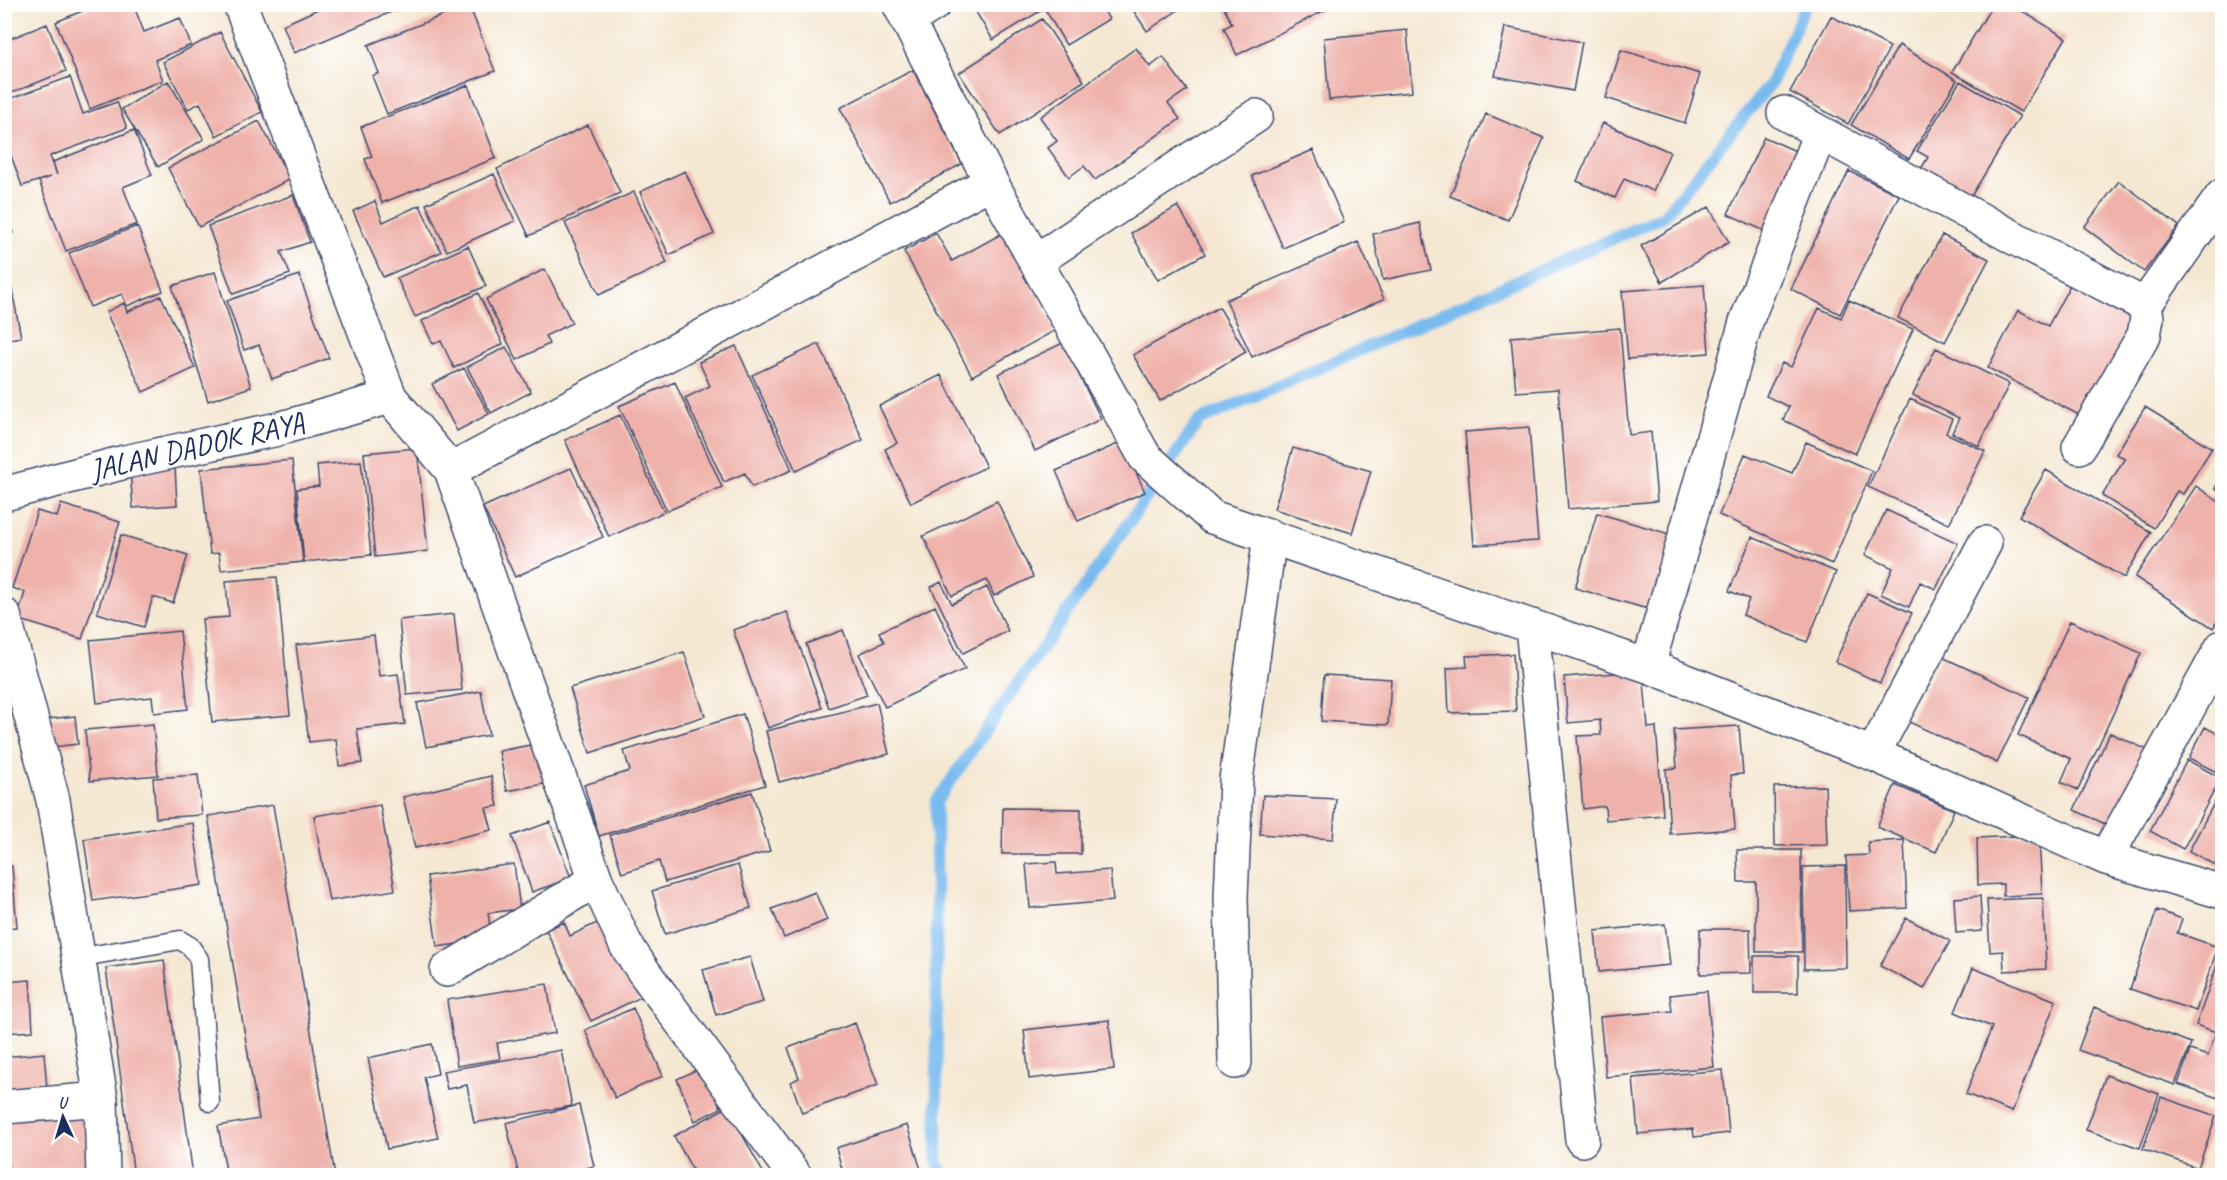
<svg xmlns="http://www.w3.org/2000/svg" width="2227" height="1180" viewBox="0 0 2227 1180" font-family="Caveat,sans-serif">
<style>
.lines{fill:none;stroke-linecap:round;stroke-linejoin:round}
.stream{stroke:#7abbef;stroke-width:12}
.building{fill:#efb2ab}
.lane-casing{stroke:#3c4b70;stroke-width:21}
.street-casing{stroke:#3c4b70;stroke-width:36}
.lane{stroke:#fff;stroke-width:18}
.street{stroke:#fff;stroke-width:33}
.labels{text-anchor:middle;stroke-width:4.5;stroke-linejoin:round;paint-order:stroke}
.street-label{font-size:30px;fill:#1b2f5e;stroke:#fff}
</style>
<rect width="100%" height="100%" fill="#fff"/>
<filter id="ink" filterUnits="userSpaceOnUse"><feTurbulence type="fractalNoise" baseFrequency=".0167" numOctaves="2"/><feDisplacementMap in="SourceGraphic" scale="12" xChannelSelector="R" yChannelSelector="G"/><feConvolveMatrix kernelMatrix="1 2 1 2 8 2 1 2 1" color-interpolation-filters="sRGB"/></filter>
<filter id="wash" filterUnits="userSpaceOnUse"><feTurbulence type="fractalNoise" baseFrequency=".008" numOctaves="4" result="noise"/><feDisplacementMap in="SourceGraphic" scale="24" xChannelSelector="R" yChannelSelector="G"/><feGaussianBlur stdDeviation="1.35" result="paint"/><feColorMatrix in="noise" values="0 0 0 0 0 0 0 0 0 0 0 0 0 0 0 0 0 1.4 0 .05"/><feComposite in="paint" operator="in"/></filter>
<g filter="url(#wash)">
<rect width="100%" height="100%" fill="#f5e8d3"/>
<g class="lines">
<path class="stream" d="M943,1176L937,1162L936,802L1199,421L1664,216L1771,83L1806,4"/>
</g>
<g id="blocks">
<path class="building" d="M99,4H133L144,32L180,18L191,45L155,60L163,80L90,109L56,22Z
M329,4H408V5L294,53L283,25Z
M971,4H1038L1042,10L993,40Z
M1042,4H1100L1109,19L1066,45Z
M1129,4H1187L1147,31Z
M1222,4H1337L1237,55L1224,28L1232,24Z
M1993,4H2011L2066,38L2021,112L1952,72Z
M469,5L495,71L387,114L372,76L379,73L368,45Z
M1831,16L1890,47L1848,124L1790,92Z
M1042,19L1084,81L1000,135L959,73Z
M47,24L66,71L4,96V41Z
M1505,27L1582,42L1573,91L1495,76Z
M1407,30L1412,92L1329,100L1324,38Z
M220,32L262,112L216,136L200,103L188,109L163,62Z
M1899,45L1957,80L1909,159L1851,125Z
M1136,48L1150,67L1163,57L1187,90L1168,103L1180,119L1095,180L1084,166L1069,177L1048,148L1057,141L1040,117Z
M1621,50L1700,74L1685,123L1606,98Z
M913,70L962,164L890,202L840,108Z
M70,77L83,114L117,102L127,128L50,156L57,175L53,162L134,130L152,175L123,187L137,224L66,251L39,181L50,177L22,186L4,136V101Z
M168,81L204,139L158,167L122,109Z
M1960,81L2020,116L1970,198L1921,169L1928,157L1917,151Z
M468,85L496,158L382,203L365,159L372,157L361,127Z
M1486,114L1544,138L1508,220L1450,196Z
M259,121L290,179L199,227L168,168Z
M1603,123L1670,152L1653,191L1624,179L1615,198L1577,181Z
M588,125L620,193L529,236L497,169Z
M1764,137L1807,156L1771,234L1728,214Z
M1313,150L1344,222L1283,248L1252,176Z
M685,171L714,234L669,255L640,192Z
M1849,171L1899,195L1840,314L1791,289Z
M494,174L515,221L447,251L426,204Z
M2119,181L2179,226L2144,272L2084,227Z
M634,192L667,263L599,295L565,223Z
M293,195L310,242L281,252L290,274L233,294L208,226Z
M375,201L383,222L420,205L441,252L383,277L353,211Z
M1178,206L1205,254L1158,280L1131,233Z
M1709,207L1729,242L1662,282L1641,246Z
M4,208L13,233L4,236Z
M1420,223L1431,270L1383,280L1373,234Z
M137,226L163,291L127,306L122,294L90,307L69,253Z
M936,233L952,261L1003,233L1056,330L972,376L904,251Z
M1942,235L1989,259L1945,342L1898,318Z
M1358,242L1384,299L1252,357L1226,300Z
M468,246L486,286L415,317L397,278Z
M4,248L21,337L4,340Z
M545,269L572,323L545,336L549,344L517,360L486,299Z
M215,272L251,387L208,401L172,286Z
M299,275L329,358L272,379L259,345L244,350L227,301Z
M1704,285L1709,353L1628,359L1622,291Z
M2070,285L2136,320L2085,418L1988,368L2018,310L2048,326Z
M478,293L503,344L454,368L441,341L433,344L422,321Z
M161,296L195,368L143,392L106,312L124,303L127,312Z
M1849,300L1913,329L1855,454L1783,420L1789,407L1766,396L1782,363L1791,367L1819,308L1841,318Z
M1219,307L1246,352L1160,401L1133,355Z
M1620,328L1629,435L1651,432L1657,501L1568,509L1558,389L1516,392L1511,337Z
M1063,343L1101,419L1035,451L998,374Z
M819,344L863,440L796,471L752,375Z
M736,346L792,470L752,487L745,473L724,482L685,398L710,386L699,362Z
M506,347L531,392L491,413L467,367Z
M1936,348L2009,384L1979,446L1952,433L1959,418L1913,395Z
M464,368L489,414L457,431L432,384Z
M941,375L986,467L911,503L885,449L897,443L879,406Z
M675,382L722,487L667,511L619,406Z
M1910,399L1952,419L1946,433L1985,451L1949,524L1868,487Z
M2145,407L2212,448L2183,494L2177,491L2154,528L2102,496L2125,458L2116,454Z
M620,415L664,512L609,537L565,440Z
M1529,427L1538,541L1474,545L1465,432Z
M1122,442L1145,492L1078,521L1056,471Z
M1806,442L1872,471L1832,564L1719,515L1745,454L1792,473Z
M417,448L428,551L375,557L364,453Z
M1293,448L1371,471L1352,533L1274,509Z
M292,460L303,562L221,570L219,553L210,554L201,469Z
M361,461L371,555L304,562L297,489L319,486L317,465Z
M175,467L177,505L133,508L130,470Z
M571,468L603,537L515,577L483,507Z
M2046,470L2151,532L2124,578L2019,516Z
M2222,476V493L2215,488Z
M2196,486L2222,504V614L2213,628L2135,577Z
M997,501L1033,577L994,596L987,580L952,596L923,536Z
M61,504L120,522L82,639L17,619L25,592L12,588L37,511L57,517Z
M1886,510L1958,543L1936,589L1920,582L1909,607L1881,594L1893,568L1865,555Z
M1597,513L1673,535L1651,610L1575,588Z
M121,535L188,555L173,603L153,597L144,627L97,613Z
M1752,537L1836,572L1807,642L1743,615L1749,599L1729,591Z
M277,577L290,715L212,722L202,619L229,617L226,581Z
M941,582L952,604L987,587L1008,631L963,653L931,587Z
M1867,593L1912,613L1880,683L1835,662Z
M935,606L965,669L885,707L859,654L884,642L879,632Z
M787,612L822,708L768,728L733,630Z
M454,614L462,690L407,695L399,620Z
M2070,621L2141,653L2078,790L2061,782L2071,759L2018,735Z
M843,630L867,695L829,708L806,644Z
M180,631L188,709L154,713L152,697L97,703L90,640Z
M374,635L379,676L398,674L405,724L357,729L362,763L339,766L336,739L309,742L296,645Z
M684,652L705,716L590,753L570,688Z
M1513,654L1516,711L1449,713L1447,668L1467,667L1466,656Z
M1940,656L2029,697L1997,763L1909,722Z
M1643,671L1648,728L1656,727L1663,815L1606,820L1605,806L1583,809L1577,736L1601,735L1600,720L1568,723L1564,677Z
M1324,675L1391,679L1388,725L1321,721Z
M481,691L489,735L426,747L417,703Z
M877,703L889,754L779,782L766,731Z
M743,714L765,785L599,836L584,785L630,771L624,751Z
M75,716L78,744L44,748L40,720Z
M153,724L158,775L90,781L85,730Z
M1739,726L1743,774L1731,775L1735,829L1670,834L1666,769L1677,768L1674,730Z
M2222,726V775L2189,758L2205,727L2218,734Z
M2110,733L2148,750L2112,827L2074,810Z
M541,743L549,783L507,791L499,751Z
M2187,760L2221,778L2183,849L2150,831Z
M198,775L202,815L156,818L153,778Z
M491,776L498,806L486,808L492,830L415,848L403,797Z
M1895,785L1954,810L1936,852L1877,827Z
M1825,786L1827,845L1775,846L1774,787Z
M2222,788V869L2189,851Z
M752,792L770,851L665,882L659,861L622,873L610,835Z
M1263,795L1336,799L1333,839L1260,834Z
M273,805L335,1176H227L218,1126L259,1119L208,816Z
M380,805L395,890L329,901L314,816Z
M1003,808L1081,809V854H1002Z
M550,822L571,878L532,892L512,836Z
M193,823L202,885L93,901L84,839Z
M2039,835L2042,894L2003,896V884L1978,885L1977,838Z
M1904,840L1907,908L1849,911L1846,856L1869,855L1868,842Z
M1737,850H1801L1802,952H1756V882H1738Z
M1056,862L1057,874L1110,870L1113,901L1030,908L1026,864Z
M514,864L520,909L488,913L492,939L437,947L427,876Z
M738,865L751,908L665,934L652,891Z
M4,866H12L17,927L4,928Z
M1845,866L1846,968L1804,969L1803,867Z
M815,892L827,920L784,938L772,909Z
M1980,896L1982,931L1956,933L1954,898Z
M2043,898L2046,969L2004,971L2003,951L1990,952L1987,900Z
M2157,910L2182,919L2177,933L2218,947L2196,1011L2130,989Z
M1906,918L1950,941L1924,989L1880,966Z
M603,920L641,997L591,1021L546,930L564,922L570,936Z
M1665,924L1670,965L1599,972L1595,931Z
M1700,929H1750L1751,973L1700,974Z
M2221,954L2222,955V1099L2178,1084L2190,1050L2208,1056L2216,1032L2196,1025Z
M1754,956H1798V993H1754Z
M750,957L763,1002L716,1015L703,970Z
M164,960L193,1176H134L106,968Z
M1973,968L2056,1001L2012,1112L1966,1094L1992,1027L1955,1012Z
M30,980L33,1031L4,1033V982Z
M547,984L555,1033L497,1043L500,1059L457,1066L447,1000Z
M1707,991L1714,1067L1606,1077L1600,1017L1672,1011L1670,995Z
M2094,1007L2191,1043L2175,1085L2078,1050Z
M633,1008L663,1076L615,1098L585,1030Z
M1109,1020L1114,1069L1029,1079L1024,1030Z
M855,1023L878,1085L802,1113L791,1082L799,1078L788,1048Z
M432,1044L438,1074L424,1077L438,1138L387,1149L368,1058Z
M561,1050L572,1106L474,1123L467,1085L447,1089L443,1071Z
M44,1053L48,1101L4,1105V1057Z
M702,1067L721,1108L695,1121L677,1079Z
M1723,1070L1729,1133L1694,1137L1693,1129L1638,1134L1633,1078Z
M2106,1075L2159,1094L2140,1148L2086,1130Z
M2161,1097L2216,1116L2198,1168L2143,1149Z
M85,1104L91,1176H9L4,1111Z
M579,1105L594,1166L554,1176H519L506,1123Z
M727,1107L765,1176H696L674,1136Z
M907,1125L923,1176H844L836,1148Z
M599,1170L600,1176H581V1175Z"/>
</g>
</g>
<g filter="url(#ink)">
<use href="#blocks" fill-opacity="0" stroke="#3c4b70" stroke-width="1.5"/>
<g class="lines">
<defs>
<path id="lane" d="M77,958L180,940L190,946L199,959L210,1102"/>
<path id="street" d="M240,4L390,397L451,470L596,880L626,945L644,972L795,1176
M899,4L991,182
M907,21L934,4
M1784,113L2020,241L2145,305
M1036,261L1256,116
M2079,447L2144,335L2147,318L2145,305L2222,196
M451,470L991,182L1145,457L1212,517L1648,666L1873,754L2106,858L2222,892
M4,494L125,462L278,429L390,397
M4,615L53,800L101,1099L103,1176
M1532,626L1582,1140
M1648,666L1746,322L1820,133
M1873,754L1985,543
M2106,858L2222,647
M447,970L596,880
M1235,1062L1231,897L1236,780L1270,536
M4,1107L101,1099"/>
</defs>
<use href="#lane" class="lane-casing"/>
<use href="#street" class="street-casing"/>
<use href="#lane" class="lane"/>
<use href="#street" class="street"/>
</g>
</g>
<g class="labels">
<g class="street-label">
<text transform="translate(197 446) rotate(-13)" y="10">JALAN DADOK RAYA</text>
</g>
</g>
<rect width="2227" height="1180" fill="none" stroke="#fff" stroke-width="24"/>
<g transform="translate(63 1117) rotate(356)" stroke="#ffffff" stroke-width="4.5" paint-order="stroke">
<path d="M0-4.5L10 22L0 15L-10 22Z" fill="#1b2f5e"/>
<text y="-9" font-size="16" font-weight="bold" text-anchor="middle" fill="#1b2f5e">U</text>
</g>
</svg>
